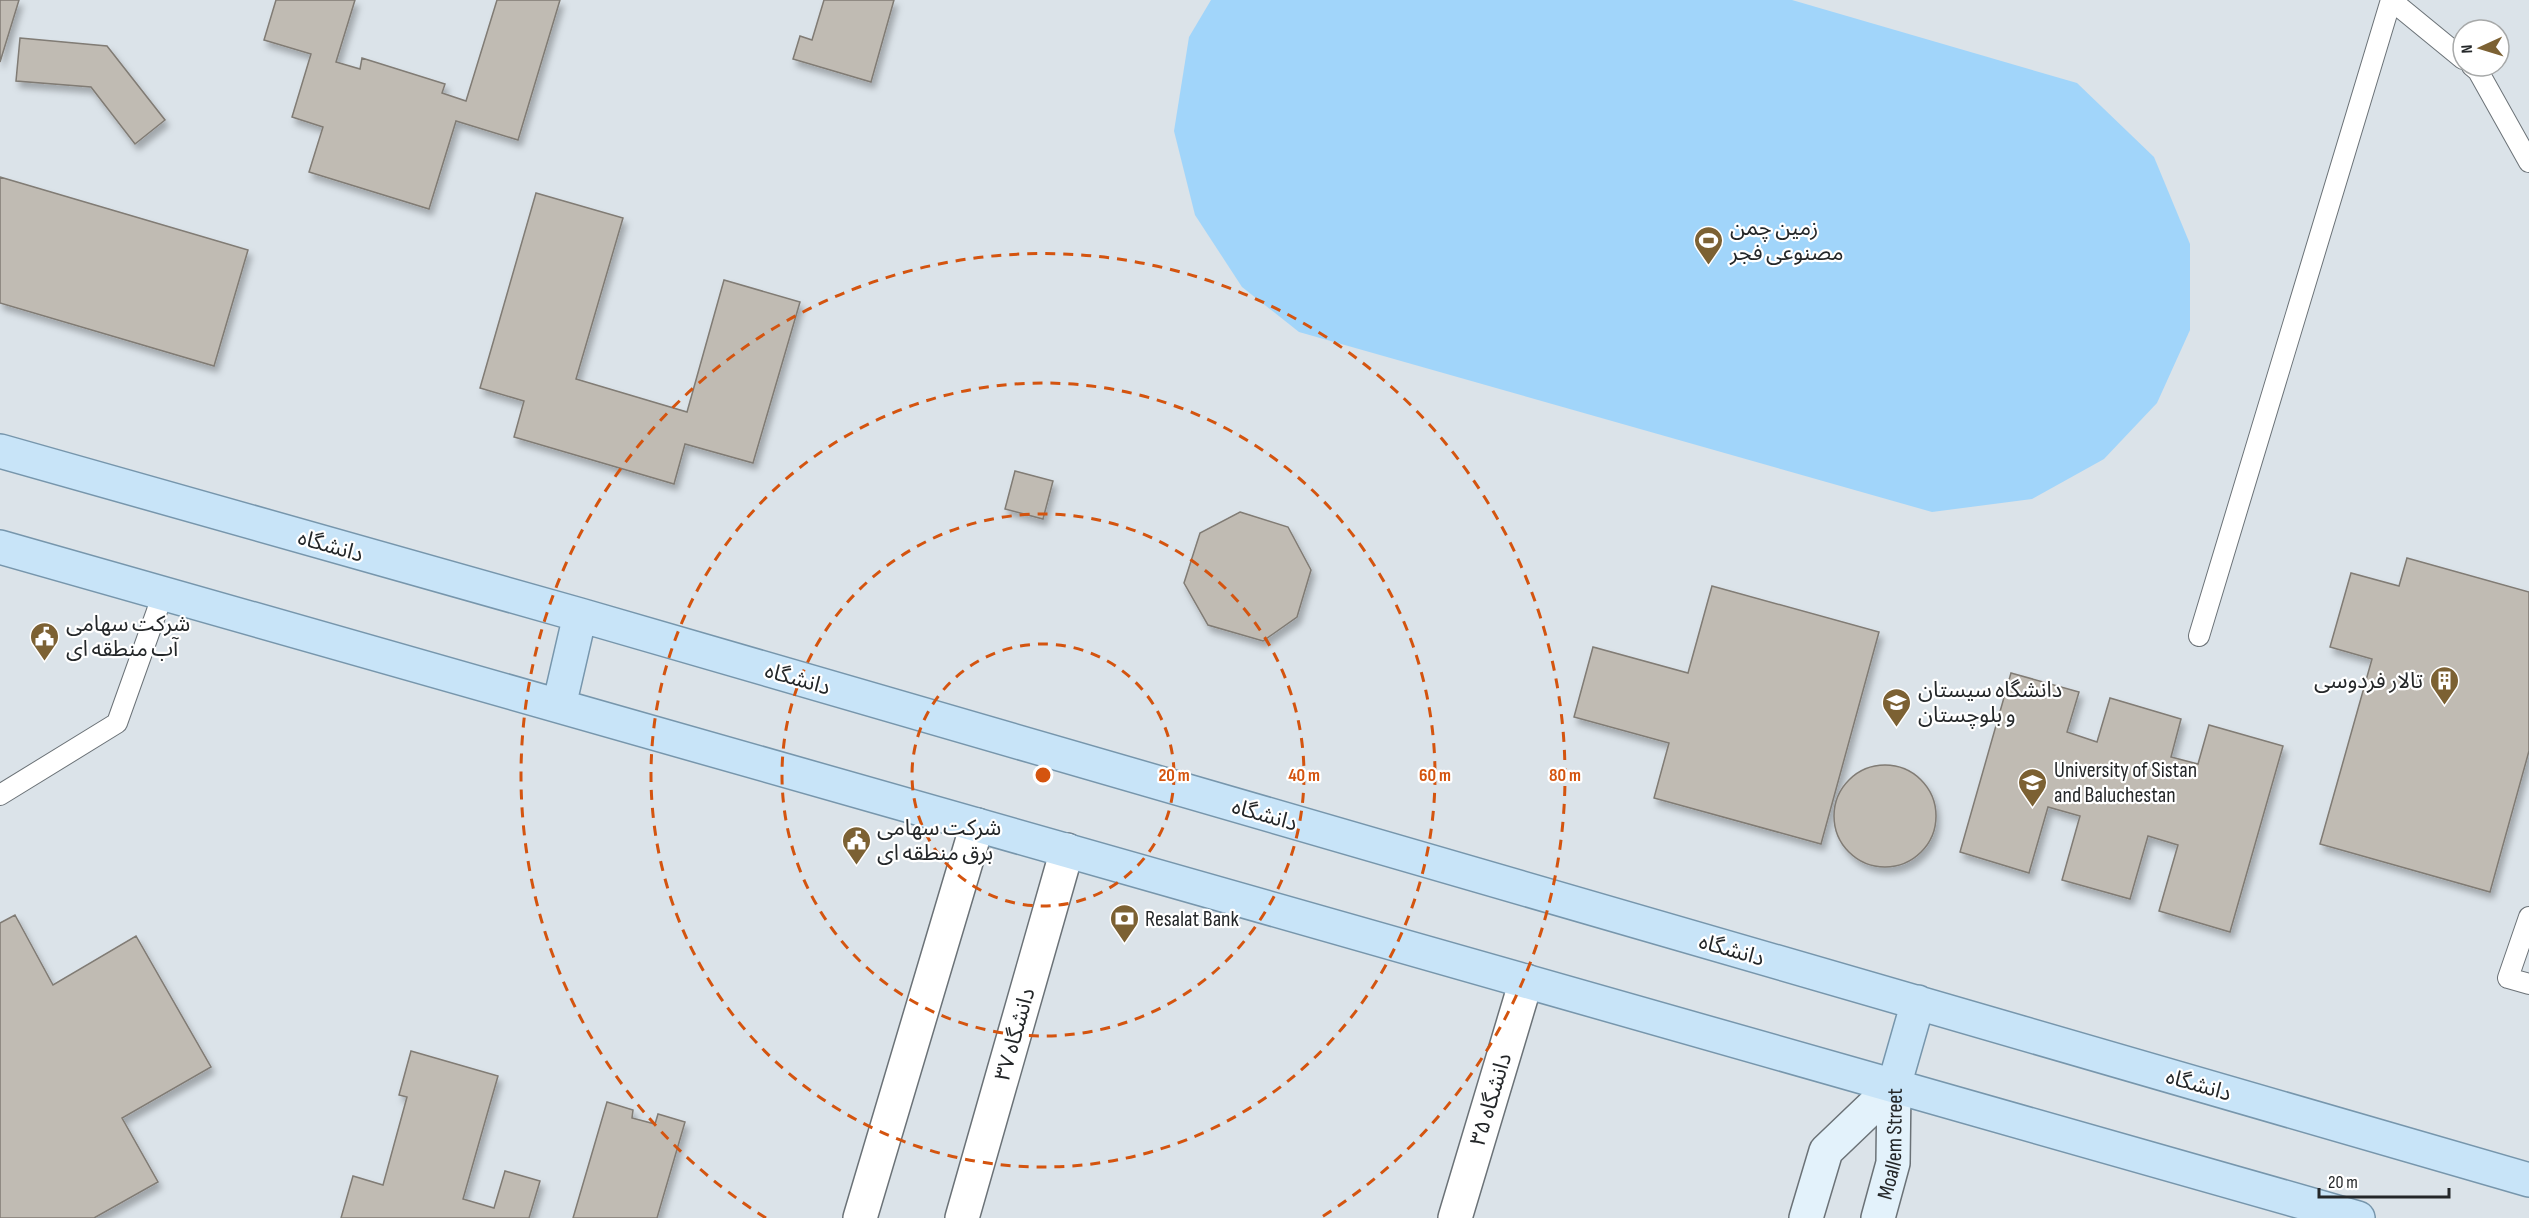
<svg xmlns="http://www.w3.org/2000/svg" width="2529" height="1218" viewBox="0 0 2529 1218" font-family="'Sofia Sans Condensed','Noto Sans Arabic',sans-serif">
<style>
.green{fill:#a1d5fa}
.building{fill:#c0bbb3;stroke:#807b74;stroke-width:1.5;filter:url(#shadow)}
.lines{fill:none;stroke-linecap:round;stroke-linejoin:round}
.lane-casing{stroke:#6b7277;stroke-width:22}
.street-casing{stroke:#6b7277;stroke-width:36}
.secondary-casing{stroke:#6b7277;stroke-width:36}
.primary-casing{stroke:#7796ac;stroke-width:36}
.lane{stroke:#fff;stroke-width:20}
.street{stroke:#fff;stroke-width:33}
.secondary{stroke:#e3f2fb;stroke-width:33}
.primary{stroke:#c8e4f8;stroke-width:33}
.ring{fill:none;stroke:#d4540f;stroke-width:3;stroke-dasharray:10 8}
.labels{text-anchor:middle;stroke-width:4.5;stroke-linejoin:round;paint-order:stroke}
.poi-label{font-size:22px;fill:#242729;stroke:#fff;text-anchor:start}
.street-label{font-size:22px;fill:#242729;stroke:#fff}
.centre{fill:#d4540f;stroke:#fff;stroke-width:3}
.ring-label{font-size:18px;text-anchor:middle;font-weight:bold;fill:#d4540f;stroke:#fff;stroke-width:4.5;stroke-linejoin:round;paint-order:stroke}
</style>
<defs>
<filter id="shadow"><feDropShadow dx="3.5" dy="6" stdDeviation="3" flood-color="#0004"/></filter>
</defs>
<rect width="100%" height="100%" fill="#dbe3e9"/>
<path class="green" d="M1211,0H1792L2077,83L2154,157L2190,244V330L2157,403L2104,459L2032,499L1932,512L1299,332L1242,287L1195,215L1174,131L1189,37Z"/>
<path class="building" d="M0,0H19L0,62Z
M276,0H355L336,62L360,69L362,58L445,84L442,93L466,101L497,0H560L518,140L456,121L429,209L309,172L323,127L292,117L311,54L264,40Z
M824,0H894L871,82L793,59L800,36L812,40Z
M20,38L107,46L165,120L135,144L91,87L16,81Z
M0,177L248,250L214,366L0,303Z
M536,193L623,218L576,379L687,412L724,280L800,302L753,463L685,444L674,484L514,437L524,401L480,388Z
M1015,471L1053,481L1043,519L1005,509Z
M1240,512L1288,527L1311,570L1297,617L1263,641L1208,625L1184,583L1200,533Z
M2407,558L2529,592V751L2490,892L2320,844L2372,659L2330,647L2351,573L2399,586Z
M1712,586L1879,632L1821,844L1654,798L1669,743L1574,717L1593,647L1688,673Z
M2011,673L2079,692L2067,732L2097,742L2110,698L2181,719L2171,757L2198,764L2209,725L2283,746L2230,932L2159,911L2178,845L2148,836L2130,899L2062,880L2080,816L2048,807L2029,873L1960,852Z
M1834 816a51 51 0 1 1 102 0a51 51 0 1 1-102 0Z
M15,915L53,985L136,936L211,1067L122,1118L158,1182L94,1218H0V923Z
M411,1051L498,1076L463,1199L494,1208L505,1171L540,1181L529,1218H341L353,1176L383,1185L407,1097L399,1095Z
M607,1102L633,1110L632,1118L655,1124L658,1114L685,1122L657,1218H573Z"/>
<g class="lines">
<defs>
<path id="lane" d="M2391,0L2463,59
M2472,66L2478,71L2529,162
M2199,636L2391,0
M0,795L117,723L163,594
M2529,917L2508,978L2529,984"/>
<path id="street" d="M860,1218L977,825
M962,1218L1067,850
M1455,1218L1526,981"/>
<g id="secondary">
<path d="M1806,1218L1826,1151L1894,1086"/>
<path id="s1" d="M1878,1218L1893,1163L1894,1086"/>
</g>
<path id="primary" d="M0,451L580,615L2529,1180
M0,547L2358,1218
M559,706L580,615
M1894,1086L1918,1002"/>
</defs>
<use href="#lane" class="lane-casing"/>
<use href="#street" class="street-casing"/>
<use href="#secondary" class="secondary-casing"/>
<use href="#primary" class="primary-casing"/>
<use href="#lane" class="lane"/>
<use href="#street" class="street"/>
<use href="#secondary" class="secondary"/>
<use href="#primary" class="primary"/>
</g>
<g class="ring">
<circle cx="1043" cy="775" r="131"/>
<circle cx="1043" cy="775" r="261"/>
<circle cx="1043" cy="775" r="392"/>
<path d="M766 1218A522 522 0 1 1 1320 1218"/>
</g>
<defs>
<symbol id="stadium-pin" viewBox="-11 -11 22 30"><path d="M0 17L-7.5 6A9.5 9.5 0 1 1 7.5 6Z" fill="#7c6133" stroke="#fff"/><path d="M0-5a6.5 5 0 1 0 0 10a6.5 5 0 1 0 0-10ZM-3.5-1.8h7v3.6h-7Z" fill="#fff"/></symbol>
<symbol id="civic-pin" viewBox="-11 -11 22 30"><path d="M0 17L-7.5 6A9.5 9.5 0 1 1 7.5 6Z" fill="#7c6133" stroke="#fff"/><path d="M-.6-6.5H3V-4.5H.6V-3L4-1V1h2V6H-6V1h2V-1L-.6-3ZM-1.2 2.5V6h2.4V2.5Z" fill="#fff"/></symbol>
<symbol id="building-pin" viewBox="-11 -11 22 30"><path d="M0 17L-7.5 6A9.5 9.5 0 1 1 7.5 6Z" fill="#7c6133" stroke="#fff"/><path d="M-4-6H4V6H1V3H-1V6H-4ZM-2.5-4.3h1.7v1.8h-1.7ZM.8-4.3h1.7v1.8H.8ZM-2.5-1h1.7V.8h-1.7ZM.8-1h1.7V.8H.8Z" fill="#fff"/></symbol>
<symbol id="university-pin" viewBox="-11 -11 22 30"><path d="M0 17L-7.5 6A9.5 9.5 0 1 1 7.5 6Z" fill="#7c6133" stroke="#fff"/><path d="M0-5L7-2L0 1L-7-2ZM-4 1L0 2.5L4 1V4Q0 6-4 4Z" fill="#fff"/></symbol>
<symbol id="bank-pin" viewBox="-11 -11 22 30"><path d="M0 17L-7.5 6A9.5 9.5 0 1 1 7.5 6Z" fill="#7c6133" stroke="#fff"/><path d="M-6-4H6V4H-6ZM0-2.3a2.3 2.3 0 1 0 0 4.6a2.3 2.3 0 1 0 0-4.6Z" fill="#fff"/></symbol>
</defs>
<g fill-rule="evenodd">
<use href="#stadium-pin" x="1692" y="224" width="33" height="45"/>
<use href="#civic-pin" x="28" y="620" width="33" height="45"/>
<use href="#building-pin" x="2428" y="664" width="33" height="45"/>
<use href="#university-pin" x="1880" y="686" width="33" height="45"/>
<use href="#university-pin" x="2016" y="766" width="33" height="45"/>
<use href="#civic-pin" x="840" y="824" width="33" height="45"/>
<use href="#bank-pin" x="1108" y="902" width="33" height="45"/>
</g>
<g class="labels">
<g class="poi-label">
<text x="1730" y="235">زمین چمن<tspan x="1730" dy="25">مصنوعی فجر</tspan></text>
<text x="66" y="631">شرکت سهامی<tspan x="66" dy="25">آب منطقه ای</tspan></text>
<text x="2423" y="688" text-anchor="end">تالار فردوسی</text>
<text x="1918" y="697">دانشگاه سیستان<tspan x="1918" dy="25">و بلوچستان</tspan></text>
<text x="2054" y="777">University of Sistan<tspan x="2054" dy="25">and Baluchestan</tspan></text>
<text x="877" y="835">شرکت سهامی<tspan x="877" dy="25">برق منطقه ای</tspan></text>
<text x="1145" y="926">Resalat Bank</text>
</g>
<g class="street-label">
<text transform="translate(331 545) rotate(16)" y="8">دانشگاه</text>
<text transform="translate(798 678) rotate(16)" y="8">دانشگاه</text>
<text transform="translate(1265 814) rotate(16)" y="8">دانشگاه</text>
<text transform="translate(1732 949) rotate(16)" y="8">دانشگاه</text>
<text transform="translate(1014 1034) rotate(-74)" y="8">دانشگاه ۳۷</text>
<text transform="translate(2199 1084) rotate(16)" y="8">دانشگاه</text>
<text transform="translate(1490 1099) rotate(-73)" y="8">دانشگاه ۳۵</text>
<text dy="8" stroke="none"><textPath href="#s1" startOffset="76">Moallem Street</textPath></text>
</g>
</g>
<circle cx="1043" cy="775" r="9" class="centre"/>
<g class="ring-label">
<text x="1174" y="781">20 m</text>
<text x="1304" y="781">40 m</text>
<text x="1435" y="781">60 m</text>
<text x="1565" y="781">80 m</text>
</g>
<g transform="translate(2481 48) rotate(266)"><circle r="28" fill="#ffffff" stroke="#a7a9a9" stroke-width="1.5"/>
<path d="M0-4.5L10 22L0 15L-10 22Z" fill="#7c6133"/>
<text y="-9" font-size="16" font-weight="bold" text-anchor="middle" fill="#242729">N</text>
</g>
<path d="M2319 1188v9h130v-9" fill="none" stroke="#242729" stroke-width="3"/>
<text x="2328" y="1188" font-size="18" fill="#242729" stroke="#ffffff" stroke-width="4.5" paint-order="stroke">20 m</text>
</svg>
